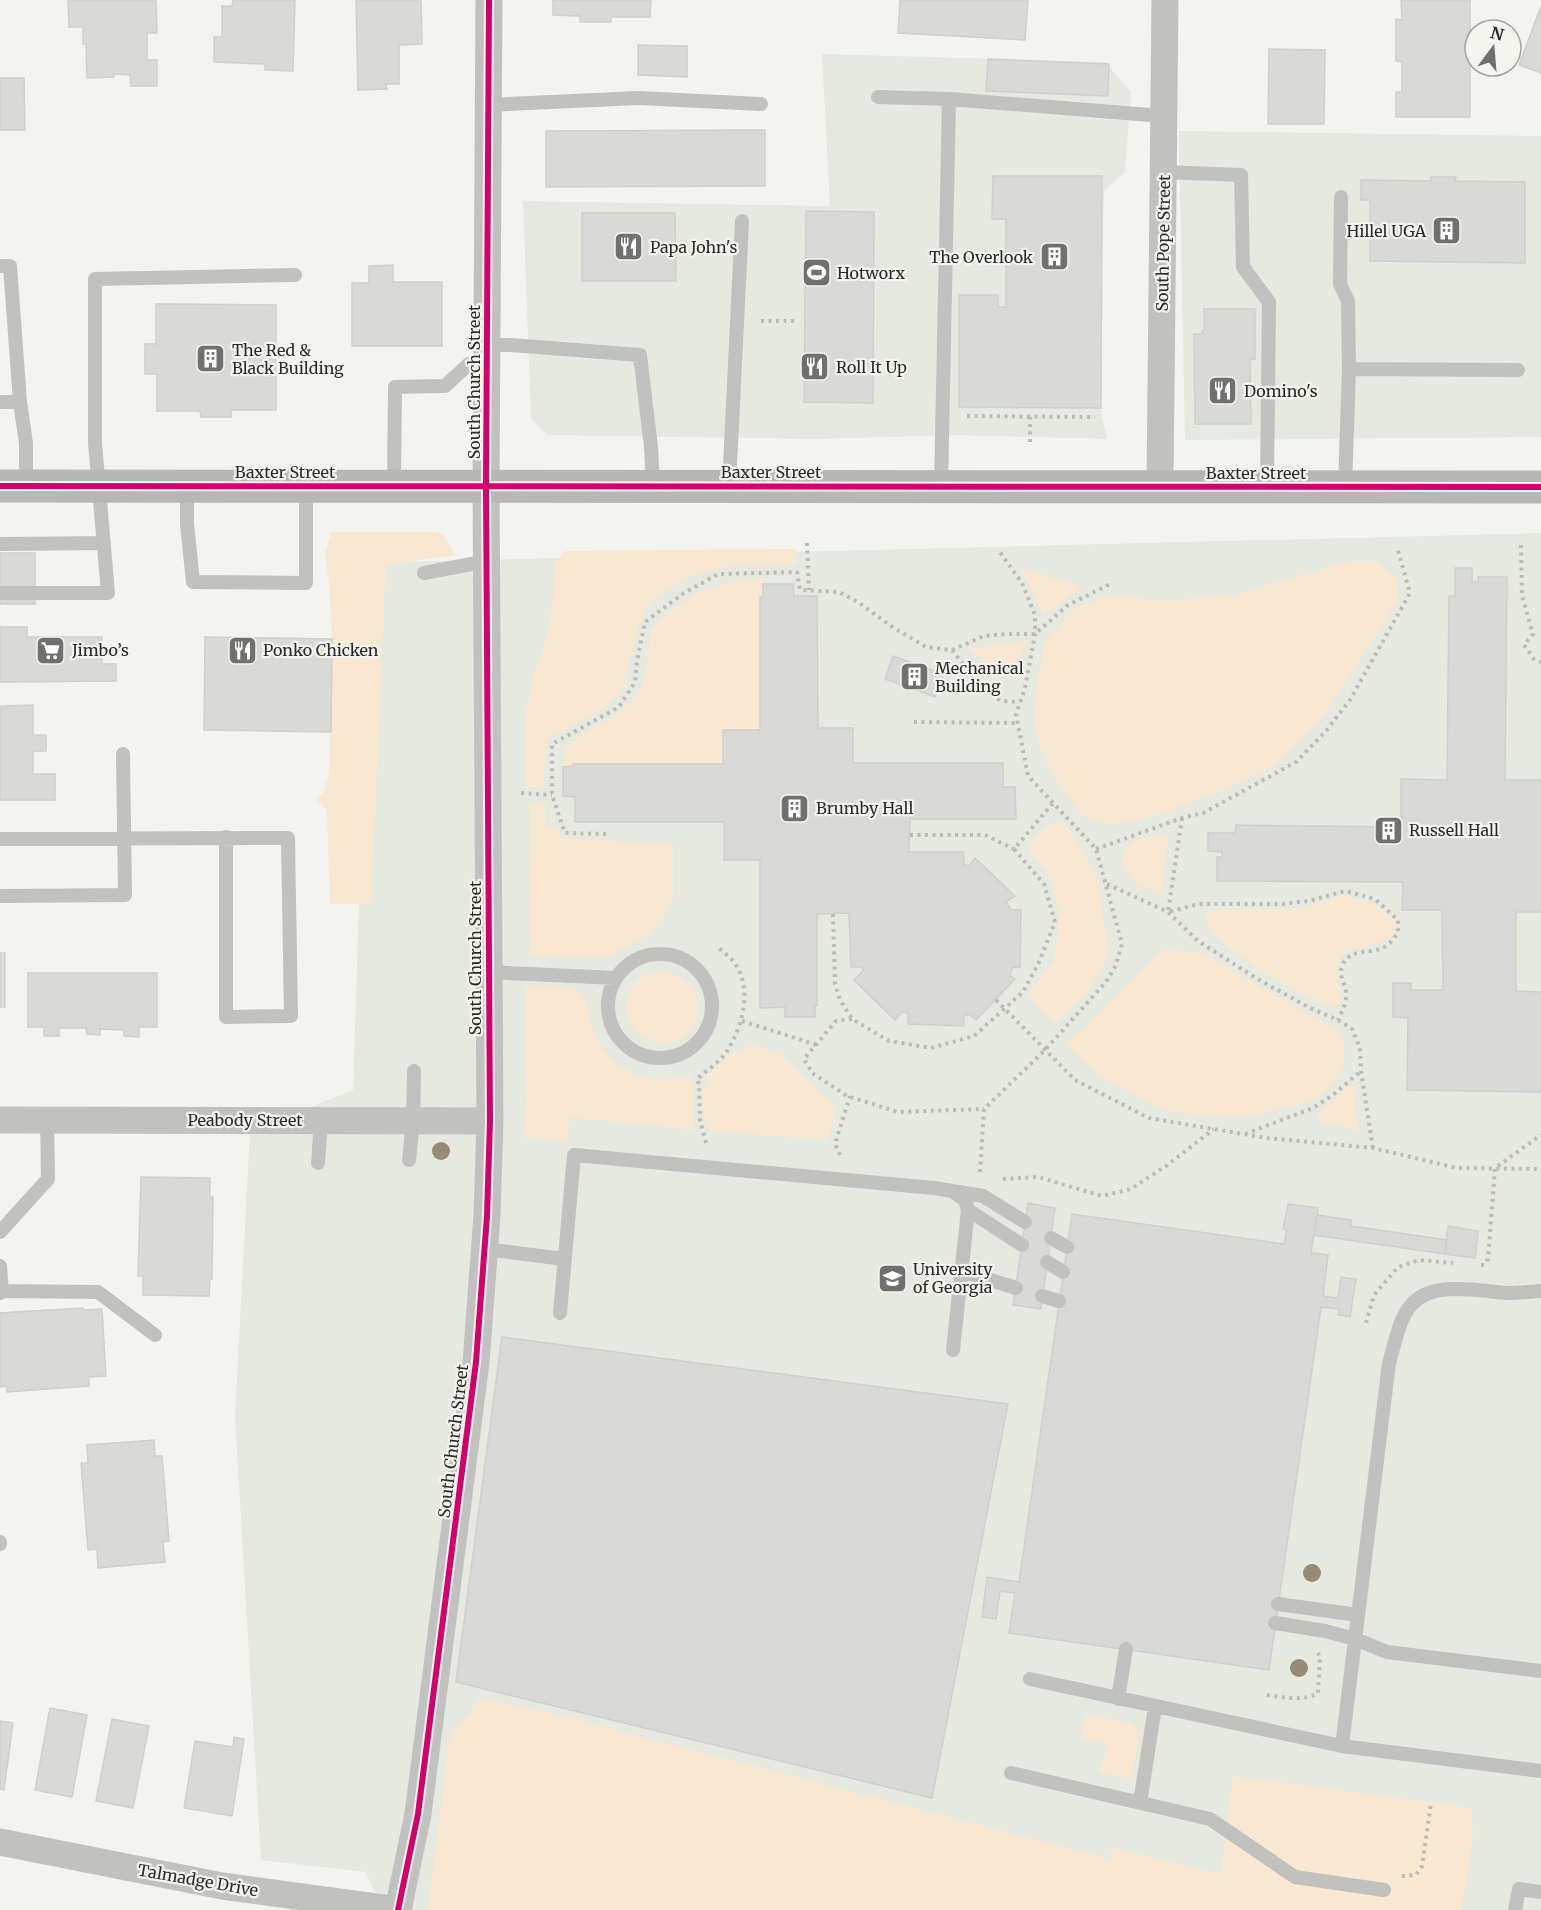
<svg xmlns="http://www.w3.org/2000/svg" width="1541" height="1910" viewBox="0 0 1541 1910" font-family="Merriweather,serif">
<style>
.built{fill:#e6e9df}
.green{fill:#f8e7d1}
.building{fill:#d9dad7;stroke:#cfcfcc;stroke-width:1.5}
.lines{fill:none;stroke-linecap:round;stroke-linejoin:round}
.path{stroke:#bbbbba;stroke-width:4;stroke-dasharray:3 4.5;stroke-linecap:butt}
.lane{stroke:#c1c1c0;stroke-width:14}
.street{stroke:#c1c1c0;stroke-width:27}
.secondary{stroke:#b7b7b6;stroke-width:33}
.cycleway-casing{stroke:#f4f5ef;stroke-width:10}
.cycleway{stroke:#d6006c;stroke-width:6}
.tree{fill:#988a76}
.labels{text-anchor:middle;stroke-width:4.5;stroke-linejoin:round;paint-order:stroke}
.poi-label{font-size:16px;fill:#2a2a28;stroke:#f4f5ef;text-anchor:start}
.street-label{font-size:16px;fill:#2a2a28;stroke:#f4f5ef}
</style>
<rect width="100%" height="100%" fill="#f3f4f0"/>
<path class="built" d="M822,54L1105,62L1131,92L1125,172L1104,191L1099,404L1107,439L957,435L816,439L547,435L531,419L523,201L830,206Z
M1179,131L1541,136V437L1185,440Z
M1541,533V1910H384L365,1872L261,1860L235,1416L250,1131L353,1090L364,750L361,563Z"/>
<path class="green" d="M331,532H433L443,534L455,555L386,565L371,904H330L327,810L316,799L324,792L329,774L332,639L329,582L325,555Z
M796,549V564L729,566L692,575L653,598L639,626L621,692L607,706L546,740L544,788L526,787V712L532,680L545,643L553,604L554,562L565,551Z
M1350,561H1379L1396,578L1399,599L1325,714L1276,764L1226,789L1154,816L1118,824L1096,822L1081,814L1051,772L1041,750L1035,729V700L1044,642L1076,607L1104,597L1127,596L1151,600H1180L1236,594Z
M1019,567L1083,587L1044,615Z
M740,579H763V597H760V730H723V764H574L573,766L563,767L565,749L585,732L620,713L640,690L649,654V633L664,617L692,595Z
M1027,640L1010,682L969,649Z
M529,802L545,803V825L559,827L560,838L673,844V897L664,916L645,937L603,958L530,956Z
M1062,821L1077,841L1097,878L1108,948L1102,969L1086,993L1054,1025L1027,995L1053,962L1059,923L1055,893L1046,870L1030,853V844L1049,825Z
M1169,835L1161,894C1139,884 1119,879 1123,851C1137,835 1149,836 1169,835Z
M1345,896L1372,903L1395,919C1400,953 1354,938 1340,959C1328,978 1345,986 1340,1003L1334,1007C1300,996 1228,956 1210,926C1207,922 1207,917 1206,912C1237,907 1269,912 1300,908C1316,907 1329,897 1345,896Z
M1163,950L1202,953L1338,1031L1343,1039L1345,1052L1342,1066L1335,1080L1322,1095L1303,1103L1253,1116H1208L1164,1110L1097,1075L1066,1045Z
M650,972C714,968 709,1044 662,1043C652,1042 645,1040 637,1032C624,1019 621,998 635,983C638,979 645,976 650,972Z
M527,987C541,987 565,983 578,991C590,999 588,1017 592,1029C609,1070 649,1089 690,1075C699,1091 691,1111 695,1130L570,1117L567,1141L524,1137L527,1105L525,988Z
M757,1045L780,1055L828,1099L836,1111L827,1140L710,1131C703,1119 700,1092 707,1080C716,1062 737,1047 757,1045Z
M1352,1084L1356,1087C1355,1095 1353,1103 1355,1112C1356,1119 1360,1125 1359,1131L1318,1120L1319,1111L1339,1096L1347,1086Z
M480,1698L559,1715L1110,1859L1112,1847L1221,1874L1233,1776L1472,1808L1473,1840L1461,1910H428L449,1739Z
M1085,1715L1131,1723L1139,1734L1132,1779L1099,1771L1108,1744L1081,1738Z"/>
<path class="building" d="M68,0H156L157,33H147V60H157V86H131L130,75L114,74V77L87,78L86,44H83V27H69Z
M233,0H295L293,71L265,70V64L214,62V37H222V6H232Z
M356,0H421L422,44L399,45V84H386L387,89L358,90Z
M553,0H651L650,17H611V22H580V16L553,15Z
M900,0H1028L1025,40L898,33Z
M1401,0H1470V117H1396V92H1402V62L1396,61V19L1402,20Z
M1541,6V73L1519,65Z
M638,45L687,46V77L638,75Z
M1269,49L1325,50L1324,124H1268Z
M988,59L1109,64L1108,96L986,91Z
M0,78H24L25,130H0Z
M765,130V186L546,187V131Z
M993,176H1102L1101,408L959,407V295H998V307H1006V219H992Z
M1431,177H1456L1455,181L1525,182V263L1370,261V200H1361V180L1431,181Z
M806,211L874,212L873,403L804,402Z
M582,213H675L676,281H582Z
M393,265V282H442V346H352V283H369V266Z
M156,304L276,305V410H231V417H201L200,411H157V374H145V344H156Z
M1204,309H1255V359H1250L1251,424H1195L1194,334H1202V331L1204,330Z
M0,553H35V604H0Z
M1455,568H1472V582H1478V577H1507L1505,780H1541V912H1516V991L1541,992V1092L1407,1090L1408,1018L1393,1017V983H1411V990H1443L1442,910H1402L1403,882L1217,881V857H1222V852L1208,851V833H1235L1236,825L1401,827V779L1447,780L1449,596H1455Z
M763,584H793L794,596H817L818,728H853V763H1003V787H1015L1016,819H910L909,852H963L964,865L969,866L975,858L1015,896L1006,902L1011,910H1021L1020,967L1012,968L1010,975L1015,979L976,1020L969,1014L964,1016V1026L908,1024V1013L902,1012L895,1020L854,980L863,971L862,967H851L849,913L817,914V1006H815V1017H785V1007L760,1008V860H724V822H575V797L563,796V767L573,766V764H723V730H760V597H763Z
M0,627H27V637H102V664H116V681L0,682Z
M205,637L332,639L331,732L204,730Z
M893,656L943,674L935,697L885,679Z
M33,705V735H46V751H33V774H55V800H0V706Z
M0,953H5V1007H0Z
M28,973H157V1027H139V1037L124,1036V1030L100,1029V1035L87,1034L86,1028H59V1036H44V1027H28Z
M141,1177L210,1178V1196L213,1197L212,1279H210L209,1296L143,1295V1276H138Z
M1028,1203L1055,1208L1041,1309L1013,1305Z
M1288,1204L1318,1208L1311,1253L1328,1255L1323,1296L1338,1298L1341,1277L1356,1279L1350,1317L1338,1315L1339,1309L1321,1307L1269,1670L1009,1633L1015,1593L1000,1591L996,1619L982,1617L987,1577L1019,1582L1072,1214L1284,1244L1287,1230L1283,1229Z
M1317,1215L1351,1220V1226L1447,1240L1445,1254L1314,1235Z
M1448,1226L1478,1231L1475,1258L1445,1254Z
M83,1308V1310L102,1309L106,1376L89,1377V1386L7,1392V1386L0,1387V1313Z
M502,1337L1008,1404L932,1798L456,1682Z
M154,1440L155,1456H162L169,1541L163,1542L165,1562L98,1568L97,1549L88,1550L81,1463H88L87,1445Z
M50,1708L87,1715L72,1797L35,1790Z
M112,1719L149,1726L133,1808L96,1801Z
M0,1721L13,1723L4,1790L0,1789Z
M234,1737L244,1739L232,1816L184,1808L195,1741L233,1747Z"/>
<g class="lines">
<path class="path" d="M761,321H796
M967,416L1095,417
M1030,442V417
M807,543L809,590
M1521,545L1522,596L1533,634L1524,645L1534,659L1541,662
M952,650L986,693L1002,701L1018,702
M914,722L1017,723
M521,793L552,795
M1182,818L1168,912L1199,904H1282L1309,901L1345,891L1375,899L1398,920V932C1395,937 1391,943 1386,946C1371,956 1350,946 1342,966C1338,976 1346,984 1346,993C1347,1003 1342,1011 1338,1020
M606,834L565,833L552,795V744L619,707L635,682L637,661L645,622L684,593L718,574L797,572L800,590L839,592L858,602L891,626L926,647L952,650L984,636L1006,634H1035L1068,605L1112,583
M910,835H985L1014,849
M1096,849L1182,818L1203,813L1296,762L1326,731L1350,700L1410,593L1397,547
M1107,884L1168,912L1198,941L1256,978L1310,1008L1338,1020L1352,1029L1360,1048L1361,1071L1373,1148
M833,914L835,984L840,1000L852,1019L889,1041L931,1048L974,1036L1023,992L1039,962L1055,922L1044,884L1014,849L1053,803
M996,1000L1075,1080L1149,1118L1267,1138L1373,1148L1457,1168L1541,1169
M852,1019L836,1021L804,1059L812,1073L847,1096L898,1112L984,1109
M742,1021L817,1045
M1245,1134L1313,1108L1333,1095L1361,1071
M706,1143L700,1120L699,1084L697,1079C706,1071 718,1063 725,1054C743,1028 754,987 733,961C729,956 723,952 719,948
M840,1155L835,1144L850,1096
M980,1172L984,1109L1044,1051L1106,982L1116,965L1122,944L1096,849L1028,776L1016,714L1025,688L1035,634V615L1022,583L999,551
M1003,1179L1038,1177L1102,1196L1131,1189L1166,1166L1214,1129
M1481,1265H1484L1488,1259L1495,1168L1541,1135
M1366,1323L1374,1295L1398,1267L1419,1260L1453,1263
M1267,1695C1284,1697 1303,1702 1318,1693L1320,1657L1318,1653
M1402,1876L1416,1875L1422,1866L1431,1803"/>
<path class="lane" d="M878,97L949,99L1163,116
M488,105L638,98L761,104
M1163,172L1241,175L1243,267L1269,302L1267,486
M1341,197L1340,284L1348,301L1349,369L1345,487
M0,266H10L20,402H0
M488,345H511L640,355L651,447L653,486
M1349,369L1518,370
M20,402L26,443V486
M187,485V524L193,582L306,583V486
M394,486L395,387L445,386L469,364L487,365
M729,486L742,221
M941,487L949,99
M0,544L104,543
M424,573L487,561
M0,593H108L95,443V279L295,275
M0,839L288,838L291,1016L226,1017V837
M0,896L125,895L123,754
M608 1006a52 52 0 1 1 104 0a52 52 0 1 1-104 0Z
M489,972L616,978
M409,1160L413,1120L414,1071
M318,1163L321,1120
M968,1210L1022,1245
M0,1232L48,1179L47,1120
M1051,1238L1067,1247
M485,1249L564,1259
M1047,1262L1063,1272
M0,1266L2,1291L0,1293
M962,1271L1016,1288
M2,1291L98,1292L155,1335
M1042,1296L1059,1301
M560,1313L574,1155L934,1188L983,1196L1025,1222
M953,1350L968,1210L965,1200L955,1193
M0,1542V1544
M1278,1604L1358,1615
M1275,1623L1325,1631L1355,1639L1387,1652L1541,1671
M1030,1679L1342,1746L1541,1771
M1118,1699L1126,1649
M1342,1746L1389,1363C1394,1347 1397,1328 1405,1314C1424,1277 1476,1291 1508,1293C1519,1293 1530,1292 1541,1291
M1011,1773L1210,1819L1295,1877L1384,1890
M1140,1803L1155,1707
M1515,1910L1519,1889L1541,1892"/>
<path class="street" d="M1160,486L1165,0
M0,1120L490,1121
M0,1842L222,1886L398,1910
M398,1910L418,1814L476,1362L487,1216L490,1121L486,486L489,0"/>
<path class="secondary" d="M0,486L1541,487"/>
<defs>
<path id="cycleway" d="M0,486L1541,487
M398,1910L418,1814L476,1362L487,1216L490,1121L486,486L489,0"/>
</defs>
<use href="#cycleway" class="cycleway-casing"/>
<use href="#cycleway" class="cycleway"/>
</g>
<g class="tree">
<circle cx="441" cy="1151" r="9"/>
<circle cx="1312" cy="1573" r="9"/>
<circle cx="1299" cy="1668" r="9"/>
</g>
<defs>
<symbol id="building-square" viewBox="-11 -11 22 22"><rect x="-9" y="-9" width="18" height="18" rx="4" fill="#70716e" stroke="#f4f5ef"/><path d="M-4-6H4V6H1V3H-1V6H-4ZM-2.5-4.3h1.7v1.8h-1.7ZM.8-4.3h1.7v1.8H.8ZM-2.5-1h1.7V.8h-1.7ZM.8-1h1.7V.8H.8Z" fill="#fff"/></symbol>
<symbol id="restaurant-square" viewBox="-11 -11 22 22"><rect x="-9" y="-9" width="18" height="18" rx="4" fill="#70716e" stroke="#f4f5ef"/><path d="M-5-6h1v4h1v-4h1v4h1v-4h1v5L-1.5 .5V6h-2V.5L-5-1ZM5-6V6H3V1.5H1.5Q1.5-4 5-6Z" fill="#fff"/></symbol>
<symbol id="stadium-square" viewBox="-11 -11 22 22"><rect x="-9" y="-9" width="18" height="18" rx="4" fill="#70716e" stroke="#f4f5ef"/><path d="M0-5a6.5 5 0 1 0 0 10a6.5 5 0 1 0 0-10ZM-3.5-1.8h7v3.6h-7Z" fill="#fff"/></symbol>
<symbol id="supermarket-square" viewBox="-11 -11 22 22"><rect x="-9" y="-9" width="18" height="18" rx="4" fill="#70716e" stroke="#f4f5ef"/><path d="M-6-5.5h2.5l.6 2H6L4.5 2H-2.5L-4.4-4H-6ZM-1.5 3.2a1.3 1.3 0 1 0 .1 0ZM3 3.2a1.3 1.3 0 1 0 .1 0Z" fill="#fff"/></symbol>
<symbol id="university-square" viewBox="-11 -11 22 22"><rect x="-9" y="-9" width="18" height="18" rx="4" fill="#70716e" stroke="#f4f5ef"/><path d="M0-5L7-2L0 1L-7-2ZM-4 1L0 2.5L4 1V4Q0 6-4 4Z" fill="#fff"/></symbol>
</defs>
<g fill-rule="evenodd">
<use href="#building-square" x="1430" y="214" width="33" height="33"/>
<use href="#restaurant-square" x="612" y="230" width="33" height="33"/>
<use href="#building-square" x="1038" y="240" width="33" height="33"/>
<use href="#stadium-square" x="800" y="256" width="33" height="33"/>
<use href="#building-square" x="194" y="342" width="33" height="33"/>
<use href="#restaurant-square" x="798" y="350" width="33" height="33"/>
<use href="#restaurant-square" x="1206" y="374" width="33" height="33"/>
<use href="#supermarket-square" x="34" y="634" width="33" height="33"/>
<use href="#restaurant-square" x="226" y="634" width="33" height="33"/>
<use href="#building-square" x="898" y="660" width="33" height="33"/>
<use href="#building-square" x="778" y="792" width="33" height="33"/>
<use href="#building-square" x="1372" y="814" width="33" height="33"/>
<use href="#university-square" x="876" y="1262" width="33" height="33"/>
</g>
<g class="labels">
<g class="poi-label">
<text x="1426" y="237" text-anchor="end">Hillel UGA</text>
<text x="650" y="253">Papa John's</text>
<text x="1033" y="263" text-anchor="end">The Overlook</text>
<text x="837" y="279">Hotworx</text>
<text x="232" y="356">The Red &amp;<tspan x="232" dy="18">Black Building</tspan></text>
<text x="836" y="373">Roll It Up</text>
<text x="1244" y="397">Domino's</text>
<text x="72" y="656">Jimbo’s</text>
<text x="263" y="656">Ponko Chicken</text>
<text x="935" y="674">Mechanical<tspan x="935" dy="18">Building</tspan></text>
<text x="816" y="814">Brumby Hall</text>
<text x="1409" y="836">Russell Hall</text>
<text x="913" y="1275">University<tspan x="913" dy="18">of Georgia</tspan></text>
</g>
<g class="street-label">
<text transform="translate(1163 243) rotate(-89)" y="6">South Pope Street</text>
<text transform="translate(474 382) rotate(-90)" y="6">South Church Street</text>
<text x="285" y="478">Baxter Street</text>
<text x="771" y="478">Baxter Street</text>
<text x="1256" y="479">Baxter Street</text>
<text transform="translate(475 958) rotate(-90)" y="6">South Church Street</text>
<text x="245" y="1126">Peabody Street</text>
<text transform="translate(453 1441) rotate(-83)" y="6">South Church Street</text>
<text transform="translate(198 1880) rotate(10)" y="6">Talmadge Drive</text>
</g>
</g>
<g transform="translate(1493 48) rotate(16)"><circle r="28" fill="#f4f5ef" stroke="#a3a49f" stroke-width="1.5"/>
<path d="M0-4.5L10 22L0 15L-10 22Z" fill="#70716e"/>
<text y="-9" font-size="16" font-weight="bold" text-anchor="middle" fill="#2a2a28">N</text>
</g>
</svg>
